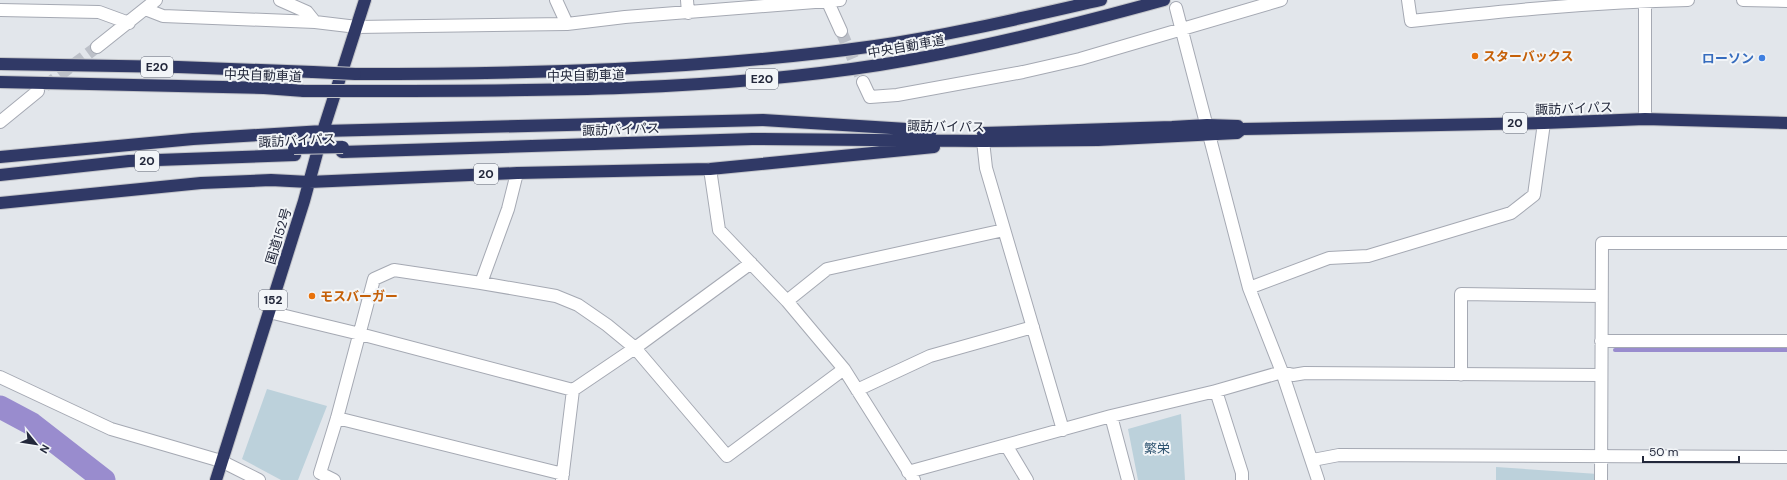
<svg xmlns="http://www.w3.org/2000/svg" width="1787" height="480" viewBox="0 0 1787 480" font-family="'DM Sans','Noto Sans JP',sans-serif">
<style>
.green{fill:#bcd1db}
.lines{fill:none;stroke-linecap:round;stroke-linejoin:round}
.stream{stroke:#998cce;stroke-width:4}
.river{stroke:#998cce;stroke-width:23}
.minor-tunnel{stroke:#bcc0c8;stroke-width:12;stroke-dasharray:12 6;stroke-linecap:butt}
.minor-casing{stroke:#a5a9b3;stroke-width:14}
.highway-casing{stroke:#c1c3c8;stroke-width:14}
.minor{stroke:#fff;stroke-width:12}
.highway{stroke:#303966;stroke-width:12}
.highway-bridge-casing{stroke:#c1c3c8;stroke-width:14;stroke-linecap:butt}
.highway-bridge{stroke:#303966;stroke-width:12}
.food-dot{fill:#e8710a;stroke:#f2f5f8;stroke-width:1.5}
.shop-dot{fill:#3f7fe0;stroke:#f2f5f8;stroke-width:1.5}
.labels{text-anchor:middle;stroke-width:4;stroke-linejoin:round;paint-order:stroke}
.shield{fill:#f2f5f8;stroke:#616674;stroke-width:1}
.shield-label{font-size:12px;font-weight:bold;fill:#23283b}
.street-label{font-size:13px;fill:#23283b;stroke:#f2f5f8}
.food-label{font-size:13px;font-weight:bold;fill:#c56008;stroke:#f2f5f8;text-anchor:start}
.shop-label{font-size:13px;font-weight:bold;fill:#366cbe;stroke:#f2f5f8;text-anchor:end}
.park-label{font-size:13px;fill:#2f5470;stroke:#f2f5f8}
</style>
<rect width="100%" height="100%" fill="#e2e6eb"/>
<path class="green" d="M267,389L327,406L298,480H281L242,459Z
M1181,414L1185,480H1138L1128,429Z
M1496,467L1598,474V480H1496Z"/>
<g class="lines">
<path class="stream" d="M1615,350H1787"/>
<path class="river" d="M0,407L32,424L104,480"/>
<path class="minor-tunnel" d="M841,31L863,82
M45,86L97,47"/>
<defs>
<path id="minor" d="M280,0L307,12L315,22
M556,0L567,24
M687,0L688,13
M827,0L841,31
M1408,0L1411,21C1503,11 1595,2 1688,0
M1743,0L1787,1
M1176,8L1249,288L1282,372L1318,480
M145,9L163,16L315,22L357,27L567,24L625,17L840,0
M0,10L99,12L129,23
M97,47L156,0
M863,82L870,97L897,95L1023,72L1080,59L1281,0
M1645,119V0
M0,122L38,91
M983,141L986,168L1063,430
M710,169L719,230L787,301L844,369L914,480
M481,283L508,209L517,173
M1249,288L1329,258L1368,256L1511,213L1534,195L1544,123
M787,301L827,269L1004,230
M269,312L360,334L573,390L635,348L751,263
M1601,341H1787
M1461,375V294L1601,296
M0,377L111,429L221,461L259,480
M857,390L930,356L1033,327
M1216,391L1242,473V480
M1111,416L1128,480
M337,418L563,474
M1006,445L1027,480
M1313,460L1339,455L1787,457
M908,472L1111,416L1216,391L1282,372L1293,375L1305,373L1600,375
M334,480L320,473L337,418L374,279L394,270L481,283L556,296L578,305L607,325L635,348L727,456L844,369
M562,480L573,390
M1601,480L1602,243H1787"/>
<path id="highway" d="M0,64L178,67L313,72
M355,74C528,74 703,70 875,46C951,35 1026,17 1101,0
M0,82L264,88L304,91
M352,91C528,91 705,92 879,65C975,50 1070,26 1164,0
M983,133L1172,127L1207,125L1238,126
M342,152L752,139L983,141L1098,140L1237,133L1242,129L1544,123L1645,119L1787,123
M0,157L193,139L323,131L763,120L923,130L930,133
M0,175L129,161L295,155
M0,203L201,183L271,180L309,182L517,173L710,169L934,147
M216,480L304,201L323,131L365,0"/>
</defs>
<use href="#minor" class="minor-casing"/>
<use href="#highway" class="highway-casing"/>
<use href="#minor" class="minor"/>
<use href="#highway" class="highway"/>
<defs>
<path id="highway-bridge" d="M313,72L355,74
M304,91H352
M294,148L343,147"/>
</defs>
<use href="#highway-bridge" class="highway-bridge-casing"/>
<use href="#highway-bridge" class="highway-bridge"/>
</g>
<g class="food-dot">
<circle cx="1475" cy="56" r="4"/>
<circle cx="312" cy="296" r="4"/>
</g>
<circle class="shop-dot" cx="1762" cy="58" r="4"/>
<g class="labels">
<g class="shield">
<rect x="141" y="57" width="32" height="20" rx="3"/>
<rect x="746" y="69" width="32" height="20" rx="3"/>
<rect x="1503" y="113" width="24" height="20" rx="3"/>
<rect x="135" y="151" width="24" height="20" rx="3"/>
<rect x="474" y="164" width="24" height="20" rx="3"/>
<rect x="259" y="290" width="28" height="20" rx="3"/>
</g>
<g class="shield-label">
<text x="157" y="71">E20</text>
<text x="762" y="83">E20</text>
<text x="1515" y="127">20</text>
<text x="147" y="165">20</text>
<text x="486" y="178">20</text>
<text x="273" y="304">152</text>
</g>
<g class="street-label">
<text transform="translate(906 46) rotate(-10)" y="5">中央自動車道</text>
<text transform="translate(263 75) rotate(2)" y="5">中央自動車道</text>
<text transform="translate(586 75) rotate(-1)" y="5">中央自動車道</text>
<text transform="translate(1574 108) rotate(-2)" y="5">諏訪バイパス</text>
<text transform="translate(946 126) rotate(1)" y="5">諏訪バイパス</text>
<text transform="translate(621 129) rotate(-2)" y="5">諏訪バイパス</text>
<text transform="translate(297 140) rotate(-3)" y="5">諏訪バイパス</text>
<text transform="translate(278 236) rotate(-73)" y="5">国道152号</text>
</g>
<g class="food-label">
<text x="1483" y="61">スターバックス</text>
<text x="320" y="301">モスバーガー</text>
</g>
<g class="shop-label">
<text x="1754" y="63">ローソン</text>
</g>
<g class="park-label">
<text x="1157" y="453">繁栄</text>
</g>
</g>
<g transform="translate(36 444) rotate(120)" stroke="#f2f5f8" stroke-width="3" paint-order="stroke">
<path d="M0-3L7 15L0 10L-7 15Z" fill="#23283b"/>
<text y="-6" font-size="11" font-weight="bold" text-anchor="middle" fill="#23283b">N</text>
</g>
<path d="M1643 456v6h96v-6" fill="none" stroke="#23283b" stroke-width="2"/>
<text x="1649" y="456" font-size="12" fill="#23283b" stroke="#f2f5f8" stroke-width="3" paint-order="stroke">50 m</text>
</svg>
